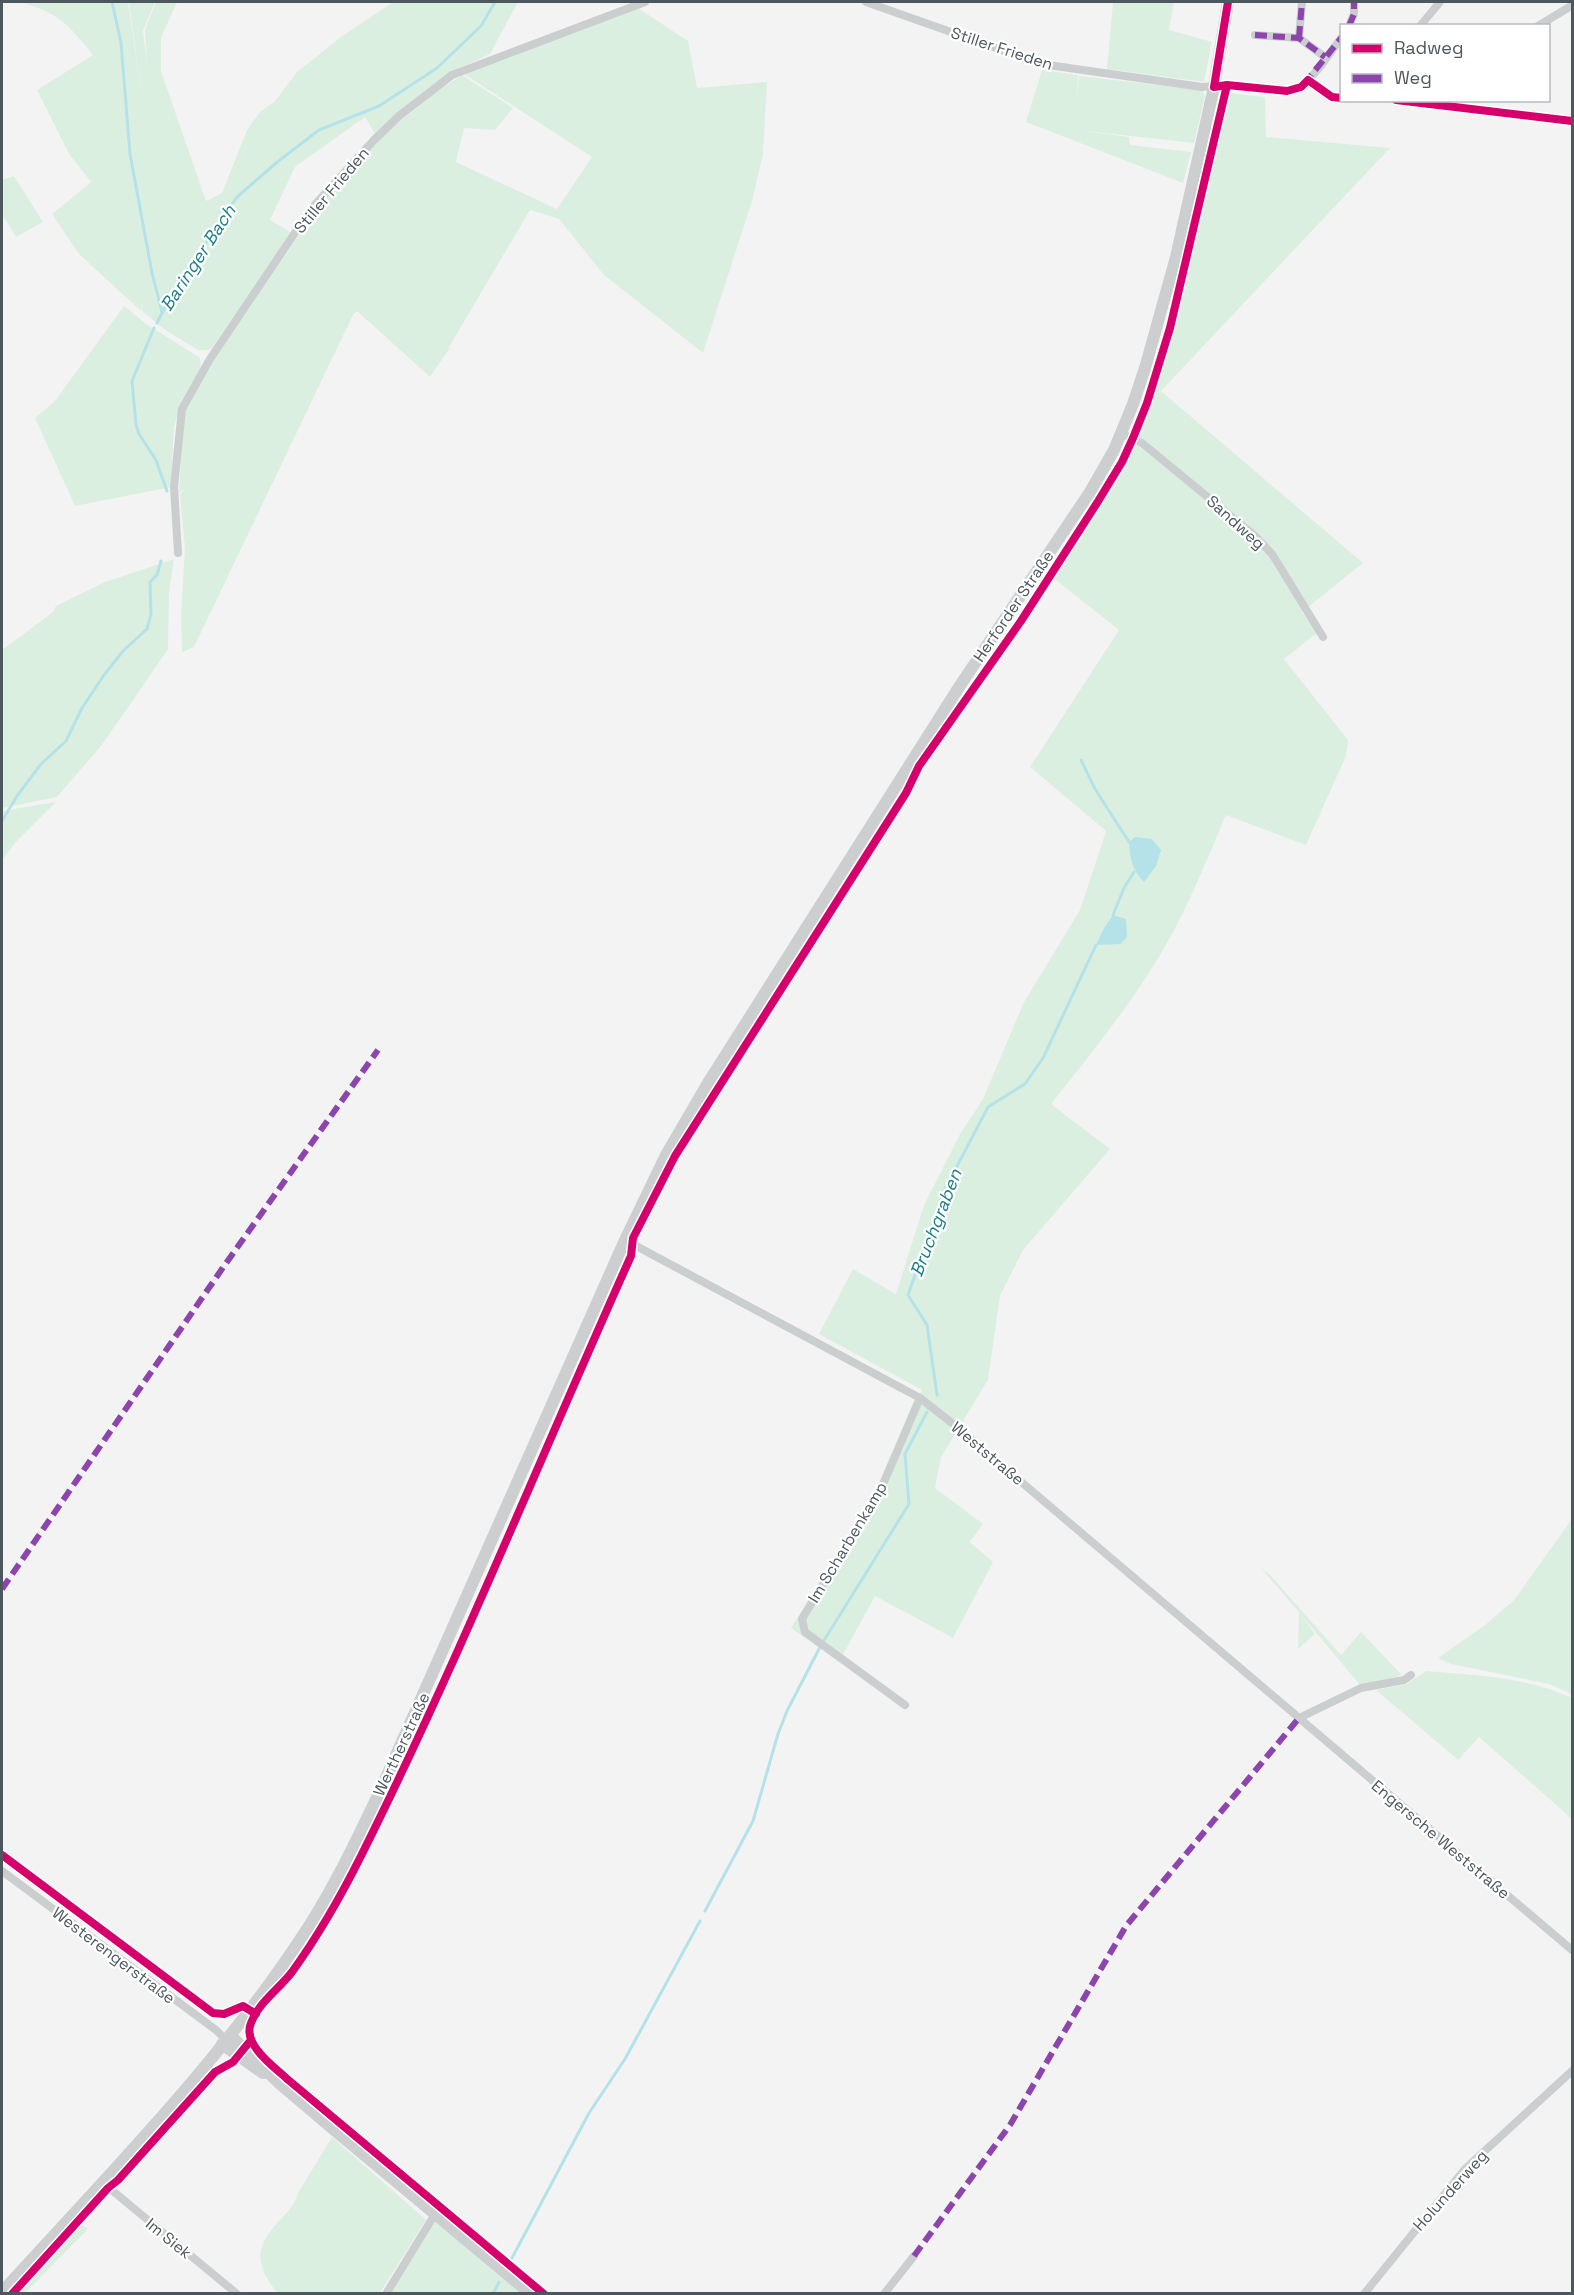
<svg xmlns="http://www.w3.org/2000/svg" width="1574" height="2295" viewBox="0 0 1574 2295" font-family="'Space Grotesk',sans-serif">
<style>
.green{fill:#dbefe1}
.water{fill:#b4e2e8}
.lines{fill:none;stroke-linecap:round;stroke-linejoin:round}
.stream{stroke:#b4e2e8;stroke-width:3}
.street{stroke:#cbcecf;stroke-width:8}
.secondary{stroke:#ccced0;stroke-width:12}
.quiet{stroke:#8e44ad;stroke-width:6;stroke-dasharray:12 6;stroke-linecap:butt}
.cycleway-casing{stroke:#fff;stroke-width:11}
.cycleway{stroke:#d6006c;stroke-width:8}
.labels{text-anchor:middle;stroke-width:4.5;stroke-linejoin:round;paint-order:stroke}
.street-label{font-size:16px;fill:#4c575e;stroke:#fff}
.water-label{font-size:18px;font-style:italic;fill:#1a7d8b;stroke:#fff}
</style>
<rect width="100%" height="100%" fill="#f4f3f3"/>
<path class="green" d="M20,2H128L142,96L129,2H155L143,31L147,64L145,30L156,2H177L161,38V71L206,201L222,193L247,130L260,112L275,101L297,72L341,37L393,2H518L490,54L451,72L375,134L365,117L295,167L270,220L292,233L213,346L208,350H198L164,329L142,311L141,303V311L79,254L52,214L91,182L69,154L37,90L93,55C68,24 59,13 20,2Z
M1113,2H1174L1169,30L1212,42L1204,82L1107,69Z
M638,8L688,41L697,88L767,82L763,154L752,201L703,353L604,275L559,219L530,210L449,347L439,339L450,348L430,377L357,311L353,315L194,647L182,652L181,613L185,549L180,494L185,488L179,493L183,412L214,357L325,198L380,138L434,93L462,75L513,108L495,130L464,128L456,162L557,209L592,157L464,74Z
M1042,70L1078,75L1077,99L1079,76L1202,90L1205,96L1194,143L1076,130L1129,137L1130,145L1191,152L1183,183L1026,122Z
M1228,93L1265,97L1266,137L1390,148L1161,391L1363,563L1302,612L1317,633L1284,659L1348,740L1346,756L1306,845L1226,815C1204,867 1183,920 1152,968C1122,1016 1086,1060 1051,1104L1110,1149L1023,1250L1000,1296L988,1380L941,1457L935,1488L983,1524L970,1542L993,1562L953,1638L875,1596L839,1662L791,1628L877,1487L913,1403L922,1390L819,1334L853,1269L896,1294L924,1205L960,1134L983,1099L1024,1002L1080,910L1106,831L1030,767L1119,630L1052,577L1114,483L1139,435L1184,288Z
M14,176L43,222L16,237L2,214V180Z
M124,306L145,323L200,358L201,369L184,398L174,426L171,487L75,506L35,418L55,401Z
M174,559L169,593L168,649L129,706L101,746L57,797L2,808V650L53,612L56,606L105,582Z
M56,802L16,842L2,860V811Z
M1572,1519V1694L1549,1684L1451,1664L1438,1658L1485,1625L1514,1600Z
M1260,1567L1270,1575L1341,1655L1361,1632L1401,1674L1394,1679L1360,1685L1301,1615L1315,1634L1298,1649L1299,1612Z
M1426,1671C1475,1675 1527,1677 1572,1698V1819L1479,1737L1458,1760L1376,1690L1407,1684Z
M332,2137L426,2220L380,2293H277C255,2264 254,2247 280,2220C288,2211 295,2205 298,2193Z
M435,2220L524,2294H389Z
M81,2224L88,2229L25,2293H15Z"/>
<path class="water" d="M1135,837L1152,839L1161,850L1156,866L1144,882C1132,870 1130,859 1129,842Z
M1113,915L1126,919L1127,937L1120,944L1096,945L1104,928Z"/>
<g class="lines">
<path class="stream" d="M112,2L121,43L130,154L152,273L162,312
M157,323L170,297L237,197L276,163L319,130L379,106L437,68L481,26L495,2
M154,328L132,381L136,425L139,434L156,460L167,491
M1081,760L1095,789L1129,842
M2,821L17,796L41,764L66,741L82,708L104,675L123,651L147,629L151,614L150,582L157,575L161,561
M1113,915L1124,888L1134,872
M937,1395L927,1325L908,1295L944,1191L988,1107L1025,1084L1043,1058L1096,945
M823,1642L909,1504L905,1454L927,1412
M705,1911L753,1821L778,1734L787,1711L820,1647
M512,2258L589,2113L625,2059L700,1921
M493,2294L499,2282"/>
<path class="street" d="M866,2L1041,64L1202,87L1227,85L1293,90C1314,81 1328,54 1342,37
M1349,26L1354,14V2
M1420,26L1440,2
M1538,26L1571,6
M1255,35L1299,38L1325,57
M1299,38L1302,2
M1396,100L1572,121
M1121,433L1142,443L1255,536L1272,554L1285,575L1323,637
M178,553L174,487L182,409L210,359L311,209L374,140L399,116L452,75L645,2
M625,1240L920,1398L952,1423L1572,1950
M905,1705L805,1632L802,1619L881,1489L920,1398
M1299,1718L1361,1688L1404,1680L1411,1675
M2,1871L216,2030L226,2040
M102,2182L237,2294
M386,2294L435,2214
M884,2294L914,2256
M1364,2294L1465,2169L1572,2071"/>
<path class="secondary" d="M230,2035L279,2083L333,2129L531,2294
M222,2044L263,2073
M2,2292C108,2175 223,2060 309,1926C337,1882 359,1835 381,1789L625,1240L666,1155L708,1083L959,687L1090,492L1114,450L1133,404L1145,368L1176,257L1214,87L1228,2"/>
<path class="quiet" d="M1349,26L1354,14V2
M1255,35L1299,38L1325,57
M1299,38L1302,2
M1304,84L1342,37
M2,1589L224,1266L378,1050
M914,2256L1010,2125L1126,1926L1299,1718"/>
<defs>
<path id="cycleway" d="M1228,2L1214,87L1227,85L1287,91L1301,87L1308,80L1332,97L1342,98
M1396,100L1572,121
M2,1855L213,2013L224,2014L243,2006L256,2014
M12,2294L108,2188L118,2180L215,2072L233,2062L251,2040
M544,2294L286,2078C273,2066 242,2044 251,2023C259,2002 279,1989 292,1972C318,1936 341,1896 361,1856C459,1660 541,1456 631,1256L633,1238L675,1156L906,793L919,766L1021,621L1097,503L1122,462L1133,438L1147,403L1170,328L1227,85"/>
</defs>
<use href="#cycleway" class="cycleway-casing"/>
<use href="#cycleway" class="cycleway"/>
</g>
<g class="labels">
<g class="street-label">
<text transform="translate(1002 48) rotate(18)" y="6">Stiller Frieden</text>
<text transform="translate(331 190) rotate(-50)" y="6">Stiller Frieden</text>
<text transform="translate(1236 522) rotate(42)" y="6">Sandweg</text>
<text transform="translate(1013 606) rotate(-56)" y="6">Herforder Straße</text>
<text transform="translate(988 1453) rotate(40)" y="6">Weststraße</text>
<text transform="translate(847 1542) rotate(-59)" y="6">Im Scharbenkamp</text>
<text transform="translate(401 1744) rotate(-65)" y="6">Wertherstraße</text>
<text transform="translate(1441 1839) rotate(40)" y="6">Engersche Weststraße</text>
<text transform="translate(114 1955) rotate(37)" y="6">Westerengerstraße</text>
<text transform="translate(1450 2190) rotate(-48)" y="6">Holunderweg</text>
<text transform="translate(169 2238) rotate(39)" y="6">Im Siek</text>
</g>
<g class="water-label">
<text transform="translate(198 258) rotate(-57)" y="6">Baringer Bach</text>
<text transform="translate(936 1223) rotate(-69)" y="6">Bruchgraben</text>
</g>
</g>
<rect width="1574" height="2295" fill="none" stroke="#4c575e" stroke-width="6"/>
<rect x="1340" y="24" width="210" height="78" fill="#ffffff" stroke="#b7bcbf" stroke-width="1.5"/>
<rect x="1352" y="44" width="30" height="9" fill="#d6006c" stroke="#b7bcbf" stroke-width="1.5"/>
<text x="1394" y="54" font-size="18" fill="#4c575e">Radweg</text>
<rect x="1352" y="74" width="30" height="9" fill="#8e44ad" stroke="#b7bcbf" stroke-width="1.5"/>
<text x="1394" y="84" font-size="18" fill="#4c575e">Weg</text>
</svg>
